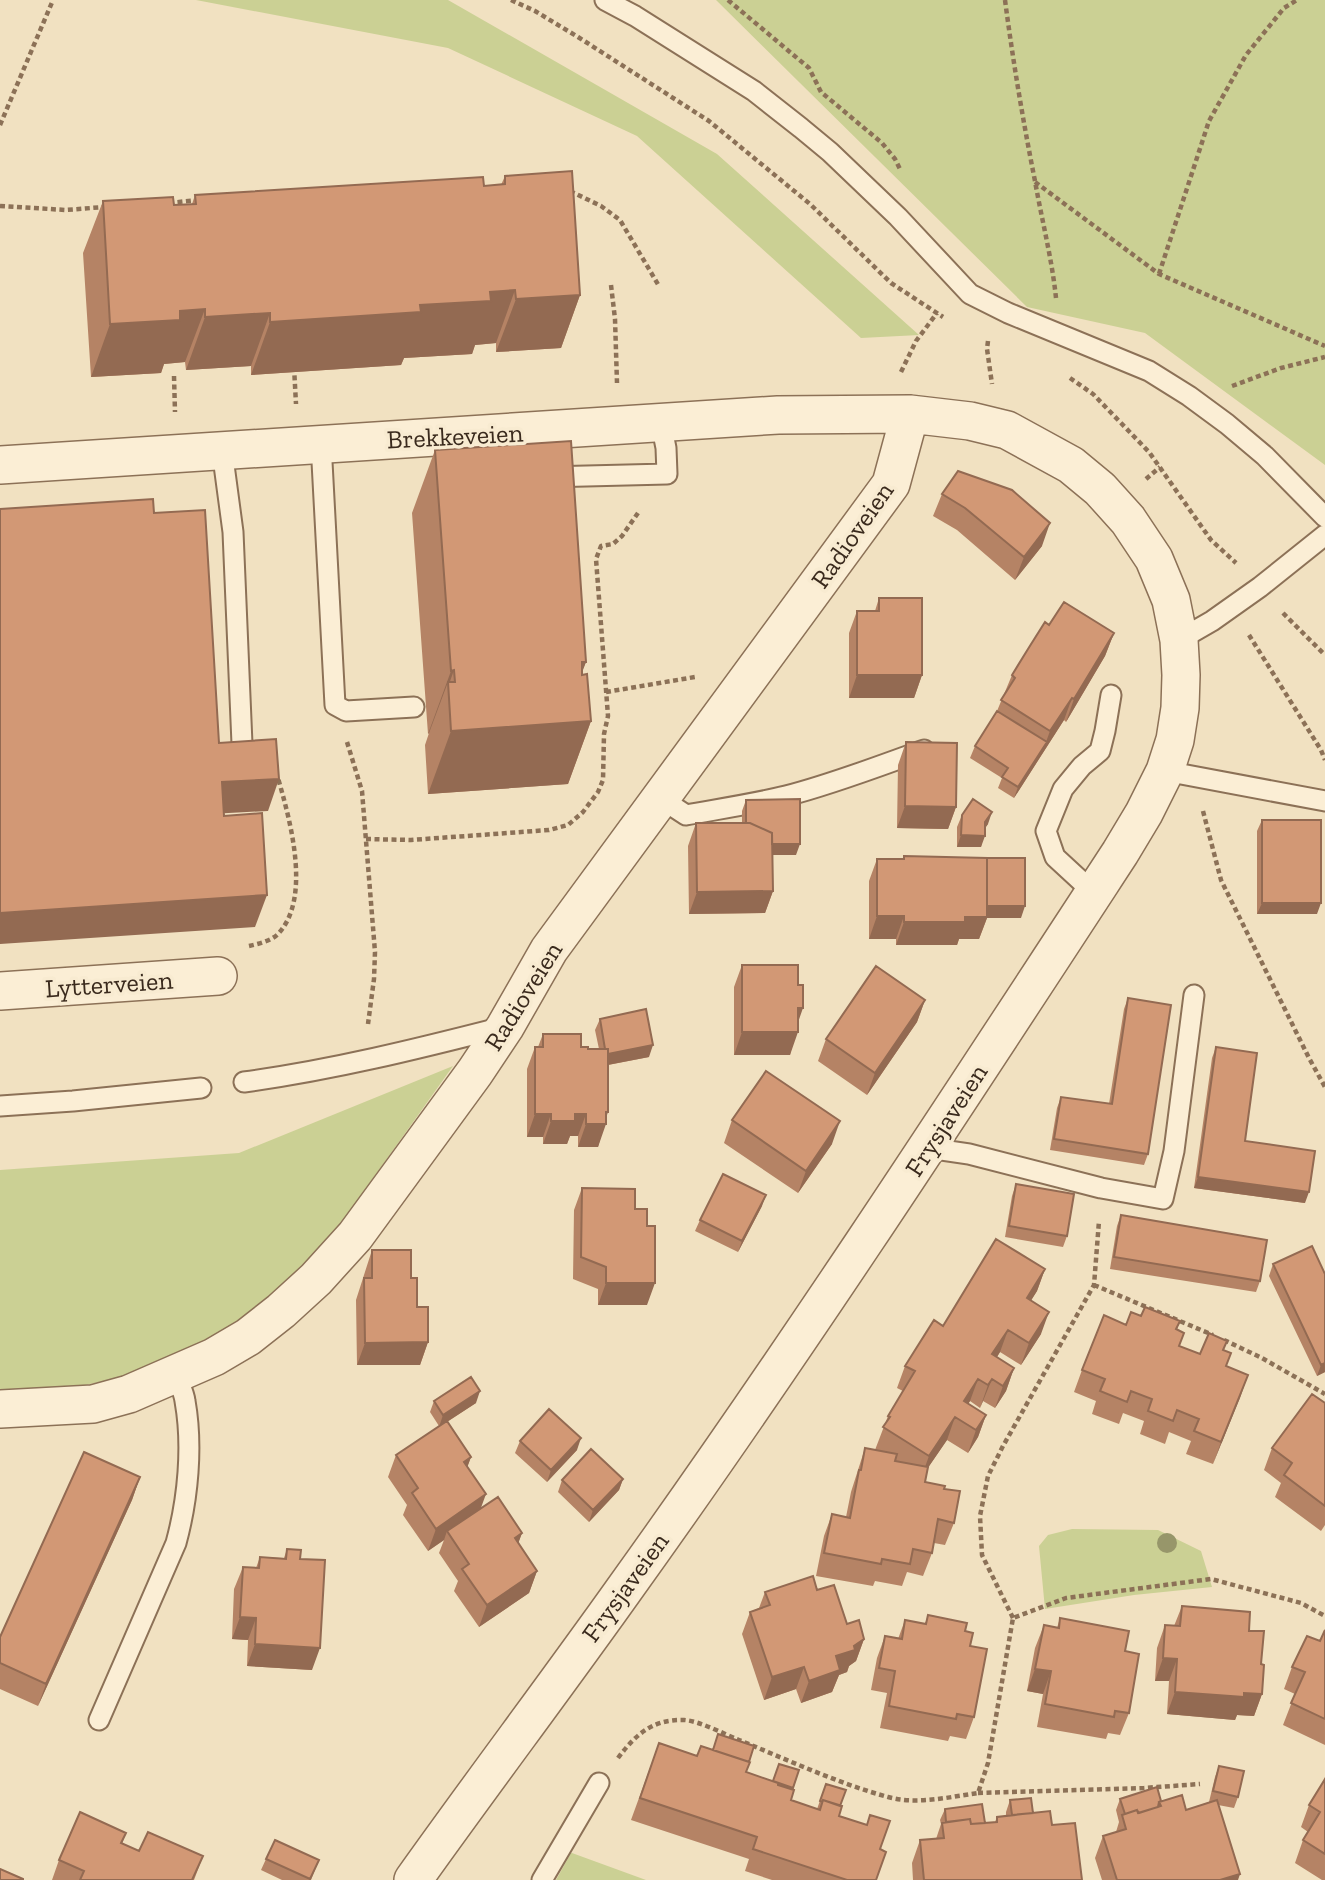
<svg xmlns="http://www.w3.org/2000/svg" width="1325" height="1880" viewBox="0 0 1325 1880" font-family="'Zilla Slab',serif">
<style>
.green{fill:#cbd094}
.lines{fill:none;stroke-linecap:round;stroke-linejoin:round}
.lane-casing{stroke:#8c7157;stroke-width:23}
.street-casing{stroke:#8c7157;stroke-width:40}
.path{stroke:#8c7157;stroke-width:4.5;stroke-dasharray:5 3.5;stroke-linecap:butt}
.lane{stroke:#fbeed5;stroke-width:19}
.street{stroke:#fbeed5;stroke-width:37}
.tree{fill:#97966a}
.wall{fill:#b58365}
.shaded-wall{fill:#936a52}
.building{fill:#d29875;stroke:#936a52;stroke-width:2}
.labels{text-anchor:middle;stroke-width:7;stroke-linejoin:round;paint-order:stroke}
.street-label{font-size:26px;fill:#3a2a1d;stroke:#f8ebd1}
</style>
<rect width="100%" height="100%" fill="#f1e1c1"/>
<path class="green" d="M196,0H448L717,154L919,335L861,338L637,136L448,48Z
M716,0H1325V465L1145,333L1027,307Z
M453,1066L339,1226L292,1276L237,1326L145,1372L53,1392L0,1390V1170L239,1153Z
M1072,1529L1158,1530L1201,1551L1212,1587L1134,1595L1045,1609L1039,1546L1048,1535Z
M571,1853H572L646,1880H556Z"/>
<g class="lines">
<defs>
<path id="lane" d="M605,0L635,16L754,91L801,128L830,152L898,217L970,294L1008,313L1149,371L1189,396L1227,424L1265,456L1325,517
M321,443L335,705L346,711L414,707
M222,450L233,532L242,744
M546,477L667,474L666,448L661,423
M1179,640L1212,621L1260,587L1325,535
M1165,771L1325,801
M660,798L686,815C719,809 753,804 786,796C833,784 879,766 924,750
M1094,893L1055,857L1046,831L1063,789L1082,766L1100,751L1105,731L1111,695
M244,1082C332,1070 417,1049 503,1027
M0,1106L73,1101L201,1088
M928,1148L969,1154L1101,1188L1163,1199L1174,1151L1194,995
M99,1720L176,1543C188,1499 193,1446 185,1401C184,1392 179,1384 176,1375
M542,1880L599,1783"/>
<path id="street" d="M0,465L778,415L910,414L970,421L1007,430L1071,465L1100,489L1128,520L1154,559L1171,600L1179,640L1181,675L1180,708L1175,740L1165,771L1144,813L1120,853C958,1101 796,1350 623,1591C554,1688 482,1783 413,1880
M0,991L218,976
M0,1409L93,1404L129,1394L214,1357L248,1337L281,1311L316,1279L355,1236L475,1072L505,1027L549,950L891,484L910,414"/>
</defs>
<use href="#lane" class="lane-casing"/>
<use href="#street" class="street-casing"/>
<path class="path" d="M511,0L535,11L578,37L709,121L810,204L891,283L943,317
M728,0L809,68L821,92L882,143L895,159L901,171
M1005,0C1013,61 1023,121 1035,181C1042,221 1052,259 1056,298
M0,125L53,0
M1035,182L1159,274L1325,346
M570,191L601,206L620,220L659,286
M169,203L198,200
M0,206L66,210L104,207
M1159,274L1209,121L1246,55L1284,8L1297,0
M611,285L615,319L617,383
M988,341L987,349L992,384
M294,367L296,404
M901,372L916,341L937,313
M174,376L175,412
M1070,378L1093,394L1149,452L1211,540L1236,563
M1232,386L1281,368L1325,357
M1146,479L1160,467
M1283,613L1325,655
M1249,635L1321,750L1325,760
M606,692L695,677
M347,742L362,791L375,952L374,979L368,1024
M1203,811L1221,880L1309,1058L1325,1087
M366,839L411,840L549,830L568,825L583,812L598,792L603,780L604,734L608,716L596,559L601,546L613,544L622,536L640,510
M249,946C258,944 271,941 278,934C312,898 290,820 278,778
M1094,1285L1213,1335
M1224,1340L1262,1358L1325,1394
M1013,1618L982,1555L980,1516L988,1476L1003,1446L1094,1285L1099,1221
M618,1758C636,1734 653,1719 684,1720C700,1721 724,1734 739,1740C788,1760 837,1783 888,1797C917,1805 949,1797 978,1793L988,1763L1013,1618L1066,1598L1211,1579L1301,1603L1325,1616
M978,1793L1144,1788L1200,1784"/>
<use href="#lane" class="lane"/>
<use href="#street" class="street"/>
</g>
<circle class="tree" cx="1167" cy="1543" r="10"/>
<path class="wall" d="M505,176L580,295L561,348L496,352V343L475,345L472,354L404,358L401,365L251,375V366L186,370L185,362L164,364L161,373L91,377L83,253L103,201L174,205L192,204L195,195L501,185Z
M435,450L586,662L582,671L591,721L568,784L428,794L425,745L429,733L428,734L412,513Z
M942,494L1042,546L1015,580L957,530L933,516Z
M879,598L922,675L914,698H849V633L857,611H875Z
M1049,625L1114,633L1105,656L1066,722L1064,720L1014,798L998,788L1002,778L970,758L975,746L997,711L1012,675Z
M906,742L956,807L948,829L897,828L898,765Z
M746,800L796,855H772L773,891L765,913L689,914L688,846L696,823H742V811Z
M962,815L988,824L985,828L981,847H957V827Z
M1262,820L1317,914H1257V831Z
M904,856L1021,918H987L979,939H959L957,945H896V939H869V881L877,859H903Z
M742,965L798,1021L790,1055H734V987Z
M1128,998L1148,1154L1144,1165L1050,1150L1057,1108L1061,1097L1109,1104L1124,1009Z
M925,1000L917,1022L867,1095L818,1061L826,1039Z
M600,1019L649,1057L608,1065L606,1118L598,1147H578V1136H570L567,1144H543V1137H527V1069L535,1047H538L543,1034L588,1049H599L595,1030Z
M1216,1047L1245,1141L1305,1203L1194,1188L1212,1058Z
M732,1120L832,1144L798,1193L724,1143Z
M1016,1184L1067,1236L1063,1247L1005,1237L1012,1196Z
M582,1188L635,1209L647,1305H598V1289L573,1279L574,1210Z
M762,1206L738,1252L695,1231L700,1220Z
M1121,1215L1260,1281L1256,1292L1110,1269L1117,1226Z
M372,1250L411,1278L417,1307L428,1342L420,1365H357L356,1300Z
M1273,1264L1325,1274V1372L1317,1376L1269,1276Z
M1045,1269L1037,1291L1031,1300L1041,1334L1021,1365L1000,1352L997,1357L1014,1368L1006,1391L995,1408L983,1401L980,1408L970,1401L968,1404L986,1415L978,1437L968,1453L947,1440L927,1469L925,1482L944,1489L954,1523L945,1545L934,1543L932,1553L923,1576L907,1572L902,1586L875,1581L873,1586L816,1576L824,1536L832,1514L846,1517L851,1492L865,1448L875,1450L888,1416L903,1391L897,1388L905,1366L943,1326Z
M1141,1316L1180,1321L1177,1329L1180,1346L1200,1354L1224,1350L1226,1366L1248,1375L1213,1464L1186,1454L1191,1441L1169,1432L1165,1444L1140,1434L1144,1421L1123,1413L1119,1424L1092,1414L1096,1401L1074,1392L1082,1370L1126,1325Z
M434,1401L476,1403L447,1422L471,1457L467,1467L481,1508L522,1533L518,1543L537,1571L529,1593L479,1627L454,1591L458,1581L439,1553L444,1540L428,1551L403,1515L407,1505L388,1477L396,1455L439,1426L430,1412Z
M1325,1403V1525L1321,1531L1275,1497L1281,1483L1264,1470L1272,1448Z
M520,1441L577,1450L547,1482L515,1453Z
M140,1477L132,1500L38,1706L0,1689V1637Z
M623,1479L619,1490L589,1522L558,1492L562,1480Z
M287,1549L300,1559L312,1670L247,1666L248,1640L232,1639L234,1589L243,1567L256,1568L260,1557L284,1558Z
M817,1590L847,1624L864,1639L856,1661L849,1666L847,1672L839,1675L832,1692L801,1703L796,1689L764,1700L742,1634L750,1612L759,1608L765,1592Z
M1182,1606L1249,1631L1261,1664L1262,1694L1254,1716L1237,1715L1235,1720L1167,1714L1169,1681H1155L1157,1648L1165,1625L1174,1626Z
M928,1615L965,1631L970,1646L974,1717L966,1739L950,1736L948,1741L880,1728L887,1693L871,1690L877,1658L885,1636L898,1639L905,1620L925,1624Z
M1060,1618L1125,1651L1129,1713L1120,1735L1108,1733L1106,1739L1037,1727L1043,1694L1027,1691L1035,1648L1044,1625L1057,1628Z
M1325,1630V1745L1283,1725L1295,1694L1284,1689L1292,1667L1320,1641Z
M659,1743L773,1781L779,1764L799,1770L793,1790L791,1800L817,1809L826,1784L840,1806L839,1816L880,1849L876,1880H772L745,1871L749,1859L631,1820Z
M1219,1766L1238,1797L1234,1808L1218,1805L1238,1880H1102L1095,1858L1103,1836L1116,1832L1119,1822L1116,1810L1120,1799L1161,1801L1186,1810L1209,1802L1215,1777Z
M1325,1779V1880H1322L1295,1863L1303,1840L1308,1832L1301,1827L1309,1805Z
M1010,1800L1052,1825L1082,1880H913L912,1863L920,1840L936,1839L941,1824L940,1820L945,1809L985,1823L995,1822L997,1817L1006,1816V1812Z
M126,1833L122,1844L139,1851L203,1856L194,1880H52L59,1860Z
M266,1859L319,1860L311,1880H282L261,1870Z"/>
<path class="shaded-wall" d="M515,290L496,343L475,345L472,354L404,358L401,365L251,375L270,322L420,305L490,292Z
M580,295L561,348L496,352L516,299Z
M205,309L185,362L164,364L161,373L91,377L110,324L180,311Z
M270,313L251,366L186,370L205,317Z
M1050,523L1042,546L1015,580L1024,557Z
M1114,633L1105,656L1066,722L1074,699Z
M582,662H586L563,723L591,721L568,784L428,794L451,731Z
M454,670L448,687V682L429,733L428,734L451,671Z
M857,675H922L914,698H849Z
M1072,698L1064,720L1014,798L1018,787L1046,742L1050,731Z
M279,779L268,811L210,814L222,782Z
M905,806L956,807L948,829L897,828Z
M992,812L988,824L981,834L985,822Z
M961,835L985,836L981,847H957Z
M768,844H800L796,855H764Z
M773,891L765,913L689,914L697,892Z
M267,895L255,927L0,944V913Z
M1262,903H1321L1317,914H1257Z
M983,906H1025L1021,918H987L979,939H959L957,945H896L904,922L965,917Z
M877,916H904L896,939H869Z
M925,1000L917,1022L867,1095L875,1073Z
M798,1008H803L795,1031Z
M742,1032H798L790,1055H734Z
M653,1045L649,1057L602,1066L606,1055Z
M606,1112H608L604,1124H606L598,1147H578L586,1124Z
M535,1114H551L543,1137H527Z
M575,1114H586L578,1136H570L567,1144H543L551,1121Z
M840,1121L832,1144L798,1193L806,1171Z
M1198,1177L1309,1192L1305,1203L1194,1188Z
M766,1195L762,1206L738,1252L742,1241Z
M1045,1269L1037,1291L1019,1320L1027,1298Z
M606,1283H655L647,1305H598Z
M1049,1312L1041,1334L1021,1365L1029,1343Z
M1008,1330L1000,1352L984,1377L992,1354Z
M428,1342L420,1365H357L365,1343Z
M1325,1363V1372L1317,1376L1321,1365Z
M1014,1368L1006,1391L995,1408L1003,1386Z
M1248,1375L1240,1398L1213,1464L1221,1442Z
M978,1379L970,1401L958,1420L964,1401Z
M992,1379L983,1401L980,1408L988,1385Z
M480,1391L476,1403L439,1427L443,1415Z
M986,1415L978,1437L968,1453L976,1430Z
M955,1417L947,1440L921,1478L929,1456Z
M581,1438L577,1450L547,1482L551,1470Z
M471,1457L463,1479L464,1462Z
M140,1477L132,1500L38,1706L46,1684Z
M623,1479L619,1490L589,1522L593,1510Z
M486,1494L478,1516L447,1531L444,1540L428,1551L436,1529Z
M522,1533L514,1555L515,1538Z
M537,1571L529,1593L479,1627L487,1605Z
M240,1617L256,1618L248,1640L232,1639Z
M864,1639L856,1661L849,1666L847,1672L839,1675L832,1692L801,1703L809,1681L836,1656Z
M255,1644L320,1648L312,1670L247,1666Z
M1163,1658L1177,1659L1169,1681H1155Z
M804,1667L796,1689L764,1700L772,1677Z
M1035,1669L1051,1671L1043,1694L1027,1691Z
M1175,1692L1244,1693L1262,1694L1254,1716L1237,1715L1235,1720L1167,1714Z
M1240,1874L1238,1880H1220Z"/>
<path class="building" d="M572,171L580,295L516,299L515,290L490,292L491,301L420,305L421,312L270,322V313L205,317V309L180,311V320L110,324L103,201L173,197L174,205L196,204L195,195L483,177L484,186L505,184V176Z
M571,441L586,662H582V675L587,674L591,721L451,731L448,682H455L454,670L451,671L435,450Z
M958,471L1012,490L1050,523L1024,557L965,508L942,494Z
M153,499L154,513L205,510L219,743L276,739L279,779L222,782L224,816L262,813L267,895L0,913V509Z
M879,598H922V675H857V611H879Z
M1064,602L1114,633L1074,699L1072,698L1050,731L1001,700L1015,678L1012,675L1028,649L1045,622L1049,625Z
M997,711L1047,742L1018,787L1002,777L1008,768L975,746Z
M906,742L957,743L956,807L905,806Z
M800,799V844H772V833L750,823H746V800Z
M973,799L992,812L985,822V836L961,835L962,815Z
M1262,820H1321V903H1262Z
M696,823H750L772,833L773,891L697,892Z
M904,856L987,858V917H965V922H904V916H877V859H904Z
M987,858H1025V906H987Z
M742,965H798V985H803V1008H798V1032H742Z
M876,966L925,1000L875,1073L826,1039Z
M1128,998L1171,1005L1148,1154L1054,1139L1061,1097L1112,1104Z
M646,1009L653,1045L608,1054V1049H605L600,1019Z
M543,1034H581V1047H588V1049H608V1112H606V1124H586V1114H575V1121H551V1114H535V1047H543Z
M1216,1047L1257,1053L1245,1141L1315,1151L1309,1192L1198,1177Z
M766,1071L840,1121L806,1171L732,1120Z
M723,1174L766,1195L742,1241L700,1220Z
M1016,1184L1074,1194L1067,1236L1009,1226Z
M582,1188L635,1189V1209H647V1226H655V1283H606V1267L581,1257Z
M1121,1215L1267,1240L1260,1281L1114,1257Z
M996,1239L1045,1269L1027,1298L1049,1312L1029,1343L1008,1330L992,1354L1014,1368L1003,1386L992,1379L988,1385L978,1379L964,1401L986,1415L976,1430L955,1417L929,1456L883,1427L890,1417L888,1416L915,1371L905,1366L934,1320L943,1326Z
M1312,1246L1325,1274V1363L1321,1365L1273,1264Z
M372,1250H411V1278H417V1307H428V1342L365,1343L364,1278H372Z
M1145,1307L1180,1321L1176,1329L1184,1333L1179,1346L1200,1354L1209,1333L1227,1341L1223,1350L1231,1353L1226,1366L1248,1375L1221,1442L1194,1431L1199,1419L1177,1410L1173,1421L1148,1411L1152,1399L1131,1391L1127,1402L1100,1391L1105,1379L1082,1370L1104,1315L1126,1325L1131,1312L1141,1316Z
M471,1377L480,1391L443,1415L434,1401Z
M1312,1394L1325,1403V1506L1284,1475L1292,1463L1272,1448Z
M549,1409L581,1438L551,1470L520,1441Z
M447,1421L471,1457L464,1462L486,1494L436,1529L412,1493L418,1488L396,1455Z
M865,1448L897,1454L895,1461L928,1467L925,1482L945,1486L944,1489L960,1491L954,1523L938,1519L932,1553L913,1549L910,1564L882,1559L881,1564L824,1553L832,1514L850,1518L859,1470H861Z
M591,1449L623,1479L593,1510L562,1480Z
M84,1452L140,1477L46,1684L0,1663V1637Z
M498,1497L522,1533L515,1538L537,1571L487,1605L462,1569L469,1564L447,1531Z
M287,1549L301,1550L300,1559L325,1560L320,1648L255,1644L256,1618L240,1617L243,1567L259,1568L260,1557L286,1559Z
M813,1576L817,1590L834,1585L847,1624L859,1620L864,1639L854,1646L855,1650L836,1656L840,1670L809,1681L804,1667L772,1677L750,1612L770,1605L765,1592Z
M1182,1606L1250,1612L1249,1631H1264L1261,1664L1264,1665L1262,1694L1244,1693V1697L1175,1692L1177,1659L1163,1658L1165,1625L1180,1626Z
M928,1615L967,1623L965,1631L973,1633L970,1646L987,1649L974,1717L957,1714L956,1719L889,1706L895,1671L879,1668L885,1636L902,1639L905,1620L926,1624Z
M1060,1618L1129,1631L1125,1651L1139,1654L1129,1713L1115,1711L1114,1717L1045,1704L1051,1671L1035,1669L1044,1625L1059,1628Z
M1325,1630V1719L1291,1703L1305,1672L1292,1667L1307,1636L1320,1641Z
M718,1734L754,1746L749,1762L713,1750Z
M659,1743L697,1756L701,1746L750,1762L746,1772L778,1783V1785L794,1790L791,1800L820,1810L823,1800L842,1806L839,1816L867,1825L870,1815L890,1821L880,1849L886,1852L876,1880H847L753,1849L757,1837L640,1798Z
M779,1764L799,1770L793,1788L773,1781Z
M1219,1766L1244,1771L1238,1797L1213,1791Z
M1325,1779V1854L1303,1840L1320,1812L1309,1805Z
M826,1784L846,1790L840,1806L823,1800L822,1802L820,1801Z
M1157,1787L1161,1801L1159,1802L1158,1807L1138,1813L1137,1810L1125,1814L1120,1799Z
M1182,1795L1186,1810L1217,1800L1240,1874L1220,1880H1117L1103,1836L1126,1829L1122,1815L1137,1810L1139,1813L1161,1806L1159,1802Z
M1031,1798L1033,1813L1012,1815L1010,1800Z
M982,1804L985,1823L971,1824L970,1819L946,1822L945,1809Z
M1050,1811L1052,1825L1075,1823L1082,1880H924L920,1840L944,1838L942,1823L970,1819L971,1824L997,1822V1817Z
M80,1812L126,1833L121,1843L139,1851L148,1832L203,1856L192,1880H80L84,1871L59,1860Z
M275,1840L319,1860L310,1879L266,1859Z
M0,1869L23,1879V1880H0Z"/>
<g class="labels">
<g class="street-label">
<text transform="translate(455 436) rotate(-3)" y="9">Brekkeveien</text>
<text transform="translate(852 535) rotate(-55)" y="9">Radioveien</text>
<text transform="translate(109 984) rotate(-4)" y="9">Lytterveien</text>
<text transform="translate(523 996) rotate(-58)" y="9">Radioveien</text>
<text transform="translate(946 1120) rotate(-57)" y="9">Frysjaveien</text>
<text transform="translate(625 1587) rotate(-54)" y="9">Frysjaveien</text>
</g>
</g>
</svg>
